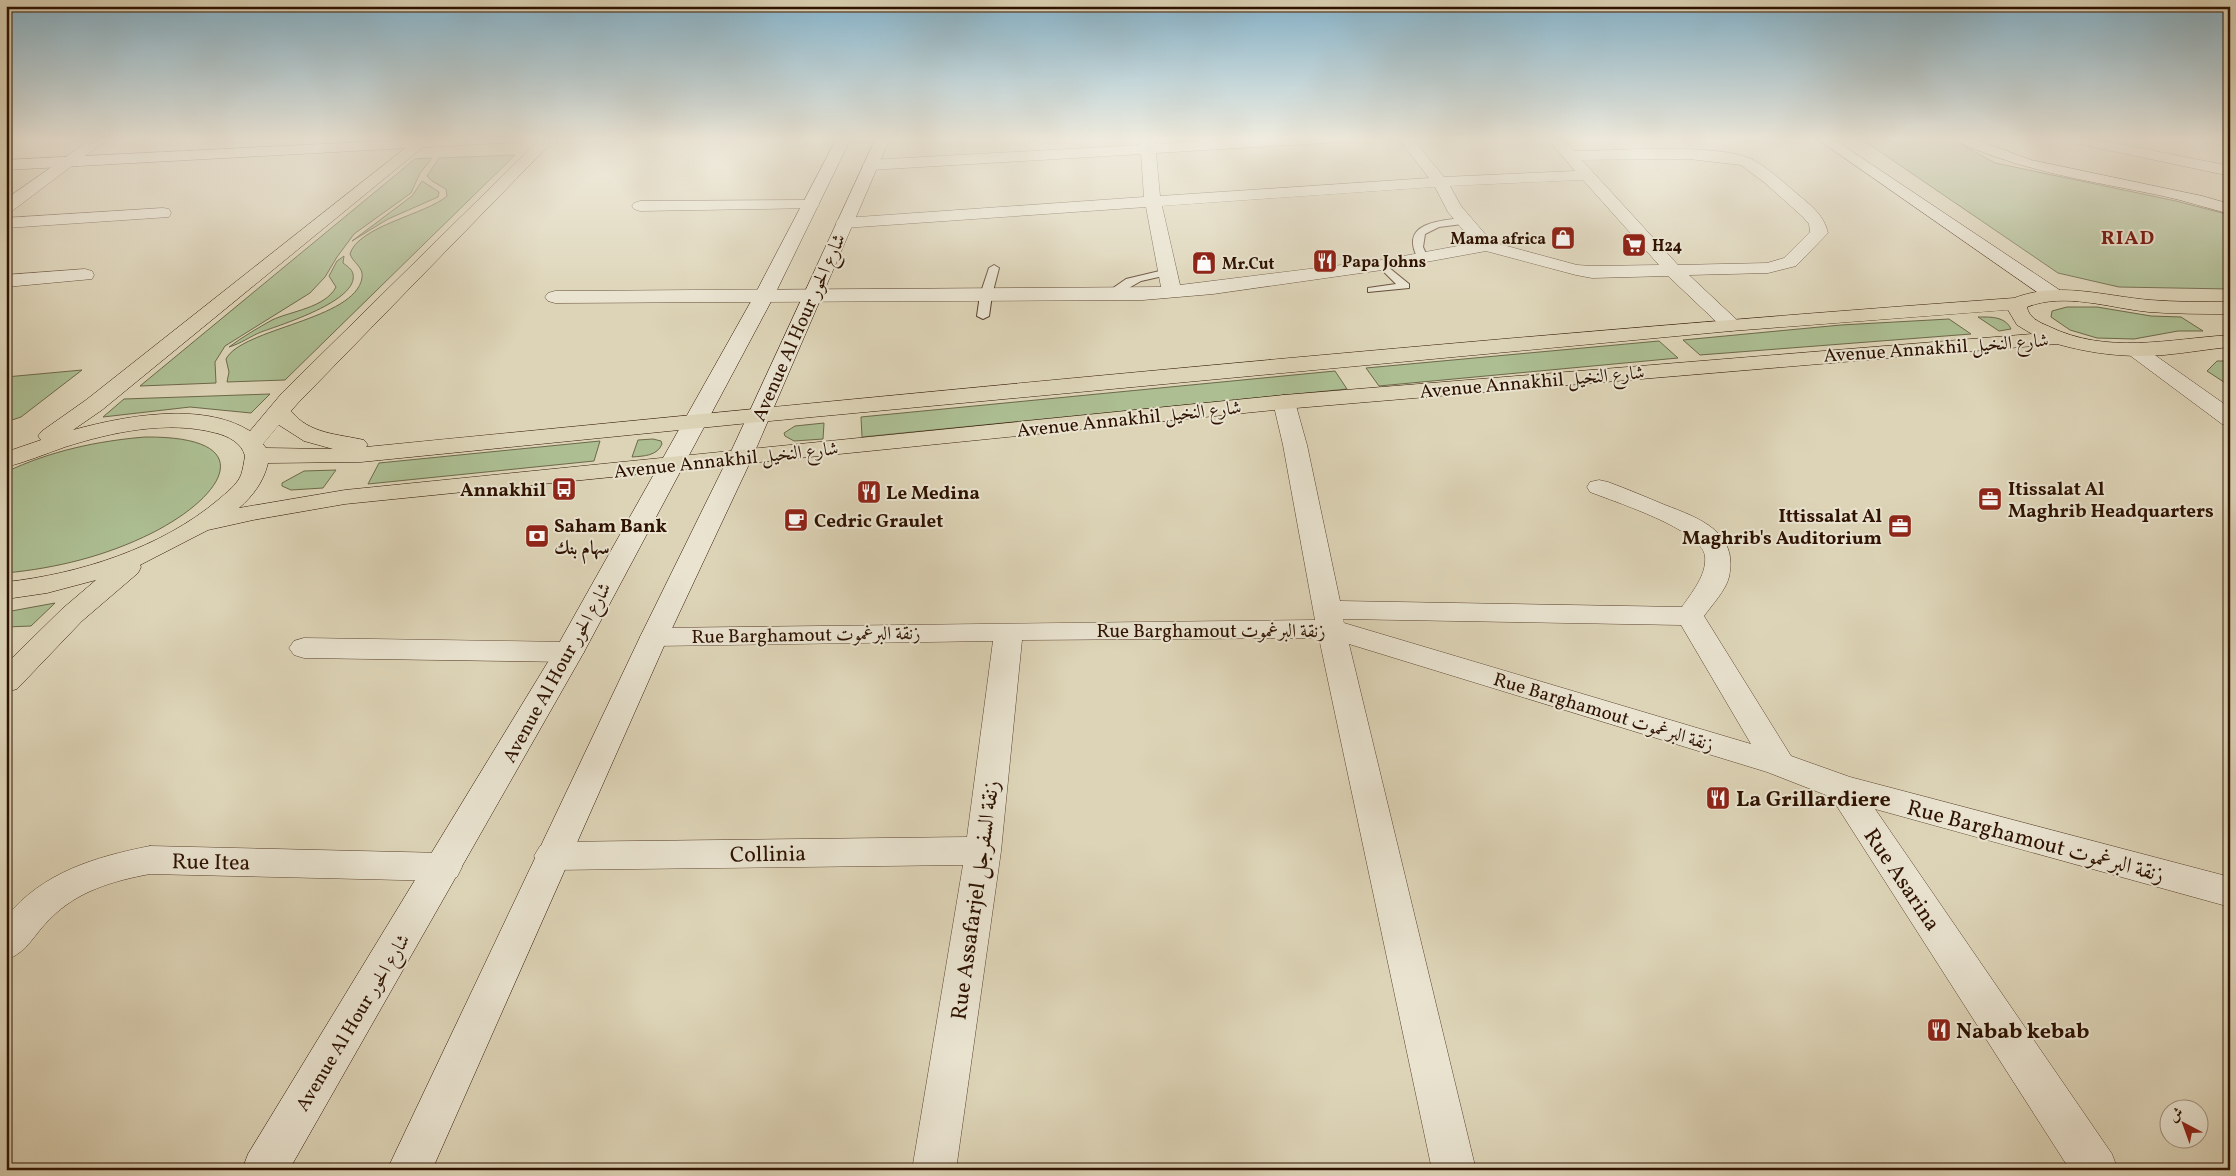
<svg xmlns="http://www.w3.org/2000/svg" width="2236" height="1176" viewBox="0 0 2236 1176" font-family="Vollkorn,Amiri,serif">
<style>
.green{fill:#acbe92;stroke:#6d6849}
.lines{fill:none;stroke-linecap:round;stroke-linejoin:round}
.lane-casing{stroke:#5a422e;stroke-width:2}
.street-casing{stroke:#5a422e;stroke-width:1}
.secondary-casing{stroke:#2e1200;stroke-width:1}
.primary-casing{stroke:#2e1200;stroke-width:1}
.lane{fill:#e9e3d0;fill-rule:evenodd}
.street{fill:#e9e3d0;fill-rule:evenodd}
.secondary{fill:#e9e3d0;fill-rule:evenodd}
.primary{fill:#ddd4b7;fill-rule:evenodd}
.labels{text-anchor:middle;stroke-width:4;stroke-linejoin:round;paint-order:stroke}
.far-poi-label{font-size:16px;font-weight:bold;fill:#2e1200;stroke:#e9e3d0;text-anchor:start}
.street-label{font-size:19px;fill:#2e1200;stroke:#e9e3d0}
.poi-label{font-size:19px;font-weight:bold;fill:#2e1200;stroke:#e9e3d0;text-anchor:start}
.far-district-label{font-size:20px;font-weight:bold;letter-spacing:1px;fill:#7a1f14;stroke:#e9e3d0}
.near-poi-label{font-size:22px;font-weight:bold;fill:#2e1200;stroke:#e9e3d0;text-anchor:start}
.near-street-label{font-size:22px;fill:#2e1200;stroke:#e9e3d0}
</style>
<rect width="100%" height="100%" fill="#ddd4b7"/>
<filter id="stains"><feTurbulence type="fractalNoise" baseFrequency=".004" numOctaves="4"/><feColorMatrix values="0 0 0 0 .2 0 0 0 0 .09 0 0 0 0 .02 0 0 0 .5 -.17"/></filter>
<radialGradient id="worn" r=".72"><stop offset=".6" stop-color="#630" stop-opacity="0"/><stop offset="1" stop-color="#630" stop-opacity=".3"/></radialGradient>
<path class="green" d="M1860,138H1950L1995,163L2176,201L2230,215V289L2119,287L2058,273Z
M515,155L285,380L227,382L229,372L226,359C242,328 355,320 362,278C364,267 353,263 350,254C358,226 427,214 447,196L446,189L432,181L427,176L439,158Z
M432,158L420,173L411,193L354,234L337,257L325,277L310,293L225,346L215,362L216,383L140,386L415,159Z
M422,181L439,192L438,197L388,219L352,241L412,196Z
M344,256L343,263C347,266 352,269 353,274C359,301 280,325 261,332C251,336 240,344 229,347C242,337 258,328 272,320C291,311 325,308 336,287L329,276L337,261Z
M2067,307H2097L2151,316L2181,317L2203,331H2178L2134,339L2097,338L2070,330L2051,317L2052,311Z
M1978,317C1990,317 2005,316 2011,329L1999,331Z
M1949,319L1971,334L1700,355L1683,340L1841,325Z
M1659,341L1678,358L1379,386L1366,368Z
M2217,361H2230V386L2207,371Z
M82,370L21,417L6,422V377Z
M1335,371L1347,389L862,437L861,417Z
M270,394L251,413L190,407L103,417L124,399Z
M824,423L823,439L794,441L785,436L784,433L795,426Z
M145,437C261,436 227,495 152,533C106,556 57,568 6,573V472C50,451 97,441 145,437Z
M653,439L661,441L662,444C657,456 644,456 632,457L638,440Z
M600,441L594,461L368,484L379,463Z
M336,470L323,488L291,490L282,486V483L304,471Z
M55,603L31,626L6,627V612Z"/>
<g class="lines">
<defs>
<path id="lane" d="M1466,218L1470,219V223L1439,227L1425,234L1423,247L1428,258L1427,260H1419C1397,223 1440,220 1466,218Z
M1382,262L1409,284V288L1368,292V288L1396,284L1377,265Z
M994,265L999,268L992,295L989,316L983,319L977,316L980,295L989,268Z
M1168,269L1173,272L1172,274L1141,281L1113,297H1105L1103,295L1126,279Z"/>
<path id="street" d="M93,138H109L12,211L6,212V199Z
M1140,138H1154L1155,144L1271,138H1347L1340,142L1156,153L1160,196L1429,178L1398,138H1412L1444,177L1575,171L1547,138H1562L1574,151C1616,151 1718,142 1753,160C1768,168 1782,181 1795,192C1809,204 1824,214 1828,233L1796,266L1768,273L1689,275L1738,321L1741,325L1738,329L1731,331L1724,329L1668,276L1592,278L1576,275L1486,251L1382,270L1213,294L1143,300L555,303L548,301L545,297L548,293L555,291L1161,287L1146,207L844,228L838,227L836,223L838,219L844,218L1144,197L1141,154L870,170L862,165L870,160L1140,145ZM1689,159L1741,165L1765,183L1803,217L1809,224L1810,232L1784,258L1767,263L1678,265L1582,160ZM1583,180L1659,265L1592,266L1577,265L1492,242L1461,206L1450,186ZM1435,187L1448,212L1474,243L1382,260L1180,285L1162,206Z
M2063,138H2089L2230,166V176L2070,142Z
M2197,138L2230,139V147L2199,141Z
M811,200L817,202L819,205L817,208L640,211L634,209L632,206L634,203L640,201Z
M163,208L169,209L171,213L169,217L6,228V218Z
M85,269L92,271L94,275L92,279L6,287V275Z
M2135,344L2142,346L2230,408V426L2222,424L2128,354L2125,350L2128,346Z
M1284,395L1292,397L1295,402L1307,445L1340,601L1682,607C1692,592 1707,575 1705,556C1701,529 1615,502 1590,492L1587,487L1590,482L1599,480L1608,482C1627,489 1646,497 1665,505C1699,518 1739,532 1729,577C1726,590 1712,605 1704,616L1791,756L1850,777L2230,877V907L1875,809L2112,1154L2118,1170H2070L1831,797L1767,772L1349,644L1476,1170H1432L1319,638L1022,640L1001,851L956,1170H912L963,865L552,870L540,866L534,856L540,846L552,842L967,837L993,641L654,646L644,644L640,637L644,630L654,628L1315,620L1283,445L1273,402L1276,397ZM1343,619L1681,625L1751,744L1344,623Z
M304,638L569,642L579,645L584,652L579,659L569,662L304,658L294,655L289,648L294,641Z
M150,846L444,853L457,857L462,867L457,877L444,881L150,874C113,881 77,891 50,919C34,934 28,952 6,960V917C43,872 95,857 150,846Z"/>
<path id="secondary" d="M443,138H526L519,142L6,170V160Z
M837,138H851L774,296L584,652L289,1170H242L248,1154L554,652L754,296Z
M876,138H890L752,458L668,637L432,1170H387L640,637L728,458Z
M1816,138H1832L2061,291L2064,295L2061,299H2047Z
M1954,138H1972L2031,160L2202,196L2230,204V214C2207,208 2186,201 2163,196C2091,181 2024,172 1956,141Z"/>
<path id="primary" d="M418,138H434L102,410L73,430C124,416 202,401 250,431L282,393L541,138H556L298,403L291,411C309,434 338,434 364,440L368,445L366,447C915,393 1464,338 2014,298C2059,281 2104,296 2150,300C2176,302 2203,302 2230,302V314C2203,314 2176,314 2149,312C2109,308 2065,292 2027,307C2029,318 2039,322 2048,326C2107,355 2168,339 2230,335V347C2208,349 2186,353 2164,355C2127,358 2093,354 2057,344L1284,409L345,504L253,520L208,530L140,565L141,567L138,573L82,621L17,689L6,692V664L62,609L96,580L47,593L6,599V582C79,574 161,548 218,500C226,493 237,485 241,475C243,469 244,462 245,456C242,443 228,436 216,433C168,420 112,432 65,447C45,454 26,462 6,467V452L41,440L38,436L42,431L86,400ZM2008,310L2017,325L2032,334L1284,395L345,490L239,508C253,496 264,481 268,463L361,462L759,422L1731,331ZM279,425L304,441L333,449L266,448L263,444Z"/>
</defs>
<use href="#lane" class="lane-casing"/>
<use href="#street" class="street-casing"/>
<use href="#secondary" class="secondary-casing"/>
<use href="#primary" class="primary-casing"/>
<use href="#lane" class="lane"/>
<use href="#street" class="street"/>
<use href="#secondary" class="secondary"/>
<use href="#primary" class="primary"/>
</g>
<linearGradient id="sky" x2="0" y2="1"><stop stop-color="#86b6cf"/><stop offset="0.46" stop-color="#f0ecdf"/><stop offset="1" stop-color="#f0ecdf" stop-opacity="0"/></linearGradient>
<rect width="2236" height="302" fill="url(#sky)"/>
<defs>
<symbol id="shop-square" viewBox="-11 -11 22 22"><rect x="-9" y="-9" width="18" height="18" rx="4" fill="#8f2418" stroke="#e9e3d0"/><path d="M-5-2.5h2.3a2.7 3.5 0 0 1 5.4 0H5L5.5 6h-11ZM-1.5-2.5h3a1.5 2.3 0 0 0-3 0Z" fill="#fff"/></symbol>
<symbol id="supermarket-square" viewBox="-11 -11 22 22"><rect x="-9" y="-9" width="18" height="18" rx="4" fill="#8f2418" stroke="#e9e3d0"/><path d="M-6-5.5h2.5l.6 2H6L4.5 2H-2.5L-4.4-4H-6ZM-1.5 3.2a1.3 1.3 0 1 0 .1 0ZM3 3.2a1.3 1.3 0 1 0 .1 0Z" fill="#fff"/></symbol>
<symbol id="restaurant-square" viewBox="-11 -11 22 22"><rect x="-9" y="-9" width="18" height="18" rx="4" fill="#8f2418" stroke="#e9e3d0"/><path d="M-5-6h1v4h1v-4h1v4h1v-4h1v5L-1.5 .5V6h-2V.5L-5-1ZM5-6V6H3V1.5H1.5Q1.5-4 5-6Z" fill="#fff"/></symbol>
<symbol id="bus-square" viewBox="-11 -11 22 22"><rect x="-9" y="-9" width="18" height="18" rx="4" fill="#8f2418" stroke="#e9e3d0"/><path d="M-5-6H5V4H4V6H2V4H-2V6H-4V4H-5ZM-3.5-4V0h7V-4ZM-3.5 1.2v1.5H-2V1.2ZM2 1.2v1.5H3.5V1.2Z" fill="#fff"/></symbol>
<symbol id="office-square" viewBox="-11 -11 22 22"><rect x="-9" y="-9" width="18" height="18" rx="4" fill="#8f2418" stroke="#e9e3d0"/><path d="M-6-3h4V-5.5h4V-3h4V5H-6ZM-1-4.5V-3h2v-1.5ZM-6 0V1H6V0Z" fill="#fff"/></symbol>
<symbol id="cafe-square" viewBox="-11 -11 22 22"><rect x="-9" y="-9" width="18" height="18" rx="4" fill="#8f2418" stroke="#e9e3d0"/><path d="M-5.5-4.5H6V0H3Q3 3.5 0 3.5H-2.5Q-5.5 3.5-5.5 0ZM3-3.2v2h1.7v-2ZM-6 4.5H4V6H-6Z" fill="#fff"/></symbol>
<symbol id="bank-square" viewBox="-11 -11 22 22"><rect x="-9" y="-9" width="18" height="18" rx="4" fill="#8f2418" stroke="#e9e3d0"/><path d="M-6-4H6V4H-6ZM0-2.3a2.3 2.3 0 1 0 0 4.6a2.3 2.3 0 1 0 0-4.6Z" fill="#fff"/></symbol>
</defs>
<g fill-rule="evenodd">
<use href="#shop-square" x="1549" y="224" width="28" height="28"/>
<use href="#supermarket-square" x="1620" y="231" width="28" height="28"/>
<use href="#restaurant-square" x="1311" y="247" width="28" height="28"/>
<use href="#shop-square" x="1190" y="249" width="28" height="28"/>
<use href="#bus-square" x="550" y="475" width="28" height="28"/>
<use href="#restaurant-square" x="855" y="478" width="28" height="28"/>
<use href="#office-square" x="1976" y="485" width="28" height="28"/>
<use href="#cafe-square" x="782" y="506" width="28" height="28"/>
<use href="#office-square" x="1886" y="512" width="28" height="28"/>
<use href="#bank-square" x="523" y="522" width="28" height="28"/>
<use href="#restaurant-square" x="1704" y="784" width="28" height="28"/>
<use href="#restaurant-square" x="1925" y="1016" width="28" height="28"/>
</g>
<g class="labels">
<g class="far-poi-label">
<text x="1546" y="244" text-anchor="end">Mama africa</text>
<text x="1652" y="251">H24</text>
<text x="1342" y="267">Papa Johns</text>
<text x="1222" y="269">Mr.Cut</text>
</g>
<g class="street-label">
<text transform="translate(798 327) rotate(-66)" y="7">Avenue Al Hour شارع الحور</text>
<text transform="translate(1936 347) rotate(-4)" y="7">Avenue Annakhil شارع النخيل</text>
<text transform="translate(1532 381) rotate(-5)" y="7">Avenue Annakhil شارع النخيل</text>
<text transform="translate(1129 418) rotate(-6)" y="7">Avenue Annakhil شارع النخيل</text>
<text transform="translate(726 459) rotate(-6)" y="7">Avenue Annakhil شارع النخيل</text>
<text x="1211" y="637">Rue Barghamout زنقة البرغموت</text>
<text transform="translate(806 634) rotate(-1)" y="7">Rue Barghamout زنقة البرغموت</text>
<text transform="translate(556 672) rotate(-61)" y="7">Avenue Al Hour شارع الحور</text>
<text transform="translate(1604 711) rotate(17)" y="7">Rue Barghamout زنقة البرغموت</text>
<text transform="translate(352 1022) rotate(-59)" y="7">Avenue Al Hour شارع الحور</text>
</g>
<g class="poi-label">
<text x="2008" y="495">Itissalat Al<tspan x="2008" dy="22">Maghrib Headquarters</tspan></text>
<text x="546" y="496" text-anchor="end">Annakhil</text>
<text x="886" y="499">Le Medina</text>
<text x="1882" y="522" text-anchor="end">Ittissalat Al<tspan x="1882" dy="22">Maghrib's Auditorium</tspan></text>
<text x="814" y="527">Cedric Graulet</text>
<text x="554" y="532">Saham Bank<tspan x="554" dy="22">سهام بنك</tspan></text>
</g>
<g class="far-district-label">
<text x="2128" y="244">RIAD</text>
</g>
<g class="near-poi-label">
<text x="1736" y="806">La Grillardiere</text>
<text x="1956" y="1038">Nabab kebab</text>
</g>
<g class="near-street-label">
<text transform="translate(2036 840) rotate(15)" y="8">Rue Barghamout زنقة البرغموت</text>
<text transform="translate(768 853) rotate(-1)" y="8">Collinia</text>
<text transform="translate(211 861) rotate(1)" y="8">Rue Itea</text>
<text transform="translate(1903 879) rotate(56)" y="8">Rue Asarina</text>
<text transform="translate(974 900) rotate(-82)" y="8">Rue Assafarjel زنقة السفرجل</text>
</g>
</g>
<rect width="2236" height="1176" fill="none" stroke="#ddd4b7" stroke-width="25"/>
<rect x="8" y="8" width="2221" height="1161" fill="none" stroke="#2e1200" stroke-width="2.5"/>
<rect x="12" y="12" width="2211" height="1151" fill="none" stroke="#2e1200"/>
<g transform="translate(2184 1124) rotate(319)"><circle r="24" fill="#e9e3d0" stroke="#9e8f7d"/>
<path d="M0-4L9 19L0 12L-9 19Z" fill="#8f2418"/>
<text y="-8" font-size="14" font-weight="bold" text-anchor="middle" fill="#2e1200">ش</text>
</g>
<rect width="100%" height="100%" filter="url(#stains)"/>
<rect width="100%" height="100%" fill="url(#worn)"/>
</svg>
